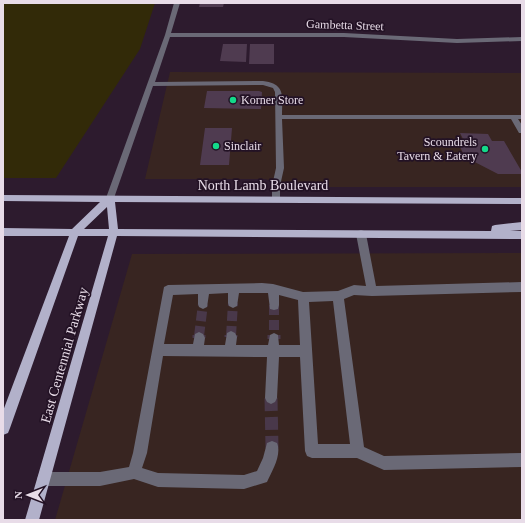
<svg xmlns="http://www.w3.org/2000/svg" width="525" height="523" viewBox="0 0 525 523" font-family="'Times New Roman',serif">
<style>
.commercial{fill:#382521}
.sand{fill:#322a08}
.building{fill:#4f3b50}
.lines{fill:none;stroke-linecap:round;stroke-linejoin:round}
.minor-tunnel-far1{stroke:#49384a;stroke-width:10;stroke-dasharray:10 5;stroke-linecap:butt}
.minor-tunnel{stroke:#49384a;stroke-width:13;stroke-dasharray:13 6;stroke-linecap:butt}
.minor{fill:#6a6976;fill-rule:evenodd}
.major{fill:#b2b1ca;fill-rule:evenodd}
.poi-dot{fill:#13d98a;stroke:#231225;stroke-width:1.5}
.labels{text-anchor:middle;stroke-width:3.5;stroke-linejoin:round;paint-order:stroke}
.far-street-label{font-size:12px;fill:#e8dce8;stroke:#231225}
.far-poi-label{font-size:12px;fill:#e8dce8;stroke:#231225;text-anchor:start}
.street-label{font-size:14px;fill:#e8dce8;stroke:#231225}
</style>
<rect width="100%" height="100%" fill="#2d1b2e"/>
<path class="commercial" d="M170,72L522,73V187H293L265,179H145Z
M522,253V520H55L132,254Z"/>
<path class="sand" d="M3,3H155L140,49L56,178H3Z"/>
<path class="building" d="M200,3H224L223,7H199Z
M223,44H247L246,62L220,61Z
M250,44H274V64H249Z
M207,91H259L262,92L261,109L204,108Z
M205,128H232L229,165H200Z
M460,133L488,134L492,141H504L522,172V174H498L465,157L457,141H464Z"/>
<g class="lines">
<path class="minor-tunnel-far1" d="M274,305V336
M199,336L203,304
M231,336L233,303"/>
<path class="minor-tunnel" d="M274,335V339
M231,337V335
M199,338V335
M271,398L272,448"/>
<path class="minor" d="M174,3H180L171,33H344L457,39L522,37V41L457,43L344,37H170L155,82L263,81C286,84 282,96 282,115H522V119H518L522,125V133H519L511,119H282L284,168L280,186V199L276,202L272,199V186L276,168L275,92L273,88L263,85L153,86L114,198L113,200H107L106,198L165,35Z
M361,230L364,231L366,234L376,286L522,282V292L372,296L354,295L344,299L364,447L384,456L522,453V467L384,470L357,458H312L307,456L305,451L300,357H279L277,398L275,402L271,404L267,402L265,398L267,357L163,356L147,453L142,468L158,473L244,475L257,471L263,458L267,443L272,441L277,443C282,455 272,471 267,482L244,489L158,487L134,479L100,486H44L39,484L37,479L39,474L44,472H100L129,467L133,453L164,287L168,285L262,283L273,284L303,292L338,291L354,285L366,286L356,234L358,231ZM228,293V303L229,306L233,308L237,306L239,293H268L270,309L274,310L278,309L279,305V295L298,300L300,345H279L278,335L274,333L270,335L268,345H236L237,337L235,333L231,331L227,333L225,345H204L205,338L203,334L199,332L195,334L193,344H164L173,295L198,294V304L199,307L203,309L207,307L209,294ZM333,301L350,444H318L309,302Z"/>
<path class="major" d="M3,195L522,198V204L115,202L118,229L491,231L492,226L495,225L522,222V230L510,231H522V239L117,236L39,520H25L108,236H78L10,428L8,433L3,435V411L69,236H3V228L72,229L100,202L3,201ZM107,207L109,229H84Z"/>
</g>
<g class="poi-dot">
<circle cx="233" cy="100" r="4"/>
<circle cx="216" cy="146" r="4"/>
<circle cx="485" cy="149" r="4"/>
</g>
<g class="labels">
<g class="far-street-label">
<text transform="translate(345 25) rotate(2)" y="4">Gambetta Street</text>
</g>
<g class="far-poi-label">
<text x="241" y="104">Korner Store</text>
<text x="477" y="146" text-anchor="end">Scoundrels<tspan x="477" dy="14">Tavern &amp; Eatery</tspan></text>
<text x="224" y="150">Sinclair</text>
</g>
<g class="street-label">
<text x="263" y="190">North Lamb Boulevard</text>
<text transform="translate(64 355) rotate(-74)" y="5">East Centennial Parkway</text>
</g>
</g>
<rect width="525" height="523" fill="none" stroke="#e8dce8" stroke-width="8"/>
<g transform="translate(28 495) rotate(270)" stroke="#231225" stroke-width="3" paint-order="stroke">
<path d="M0-3L7 15L0 10L-7 15Z" fill="#e8dce8"/>
<text y="-6" font-size="11" font-weight="bold" text-anchor="middle" fill="#e8dce8">N</text>
</g>
</svg>
